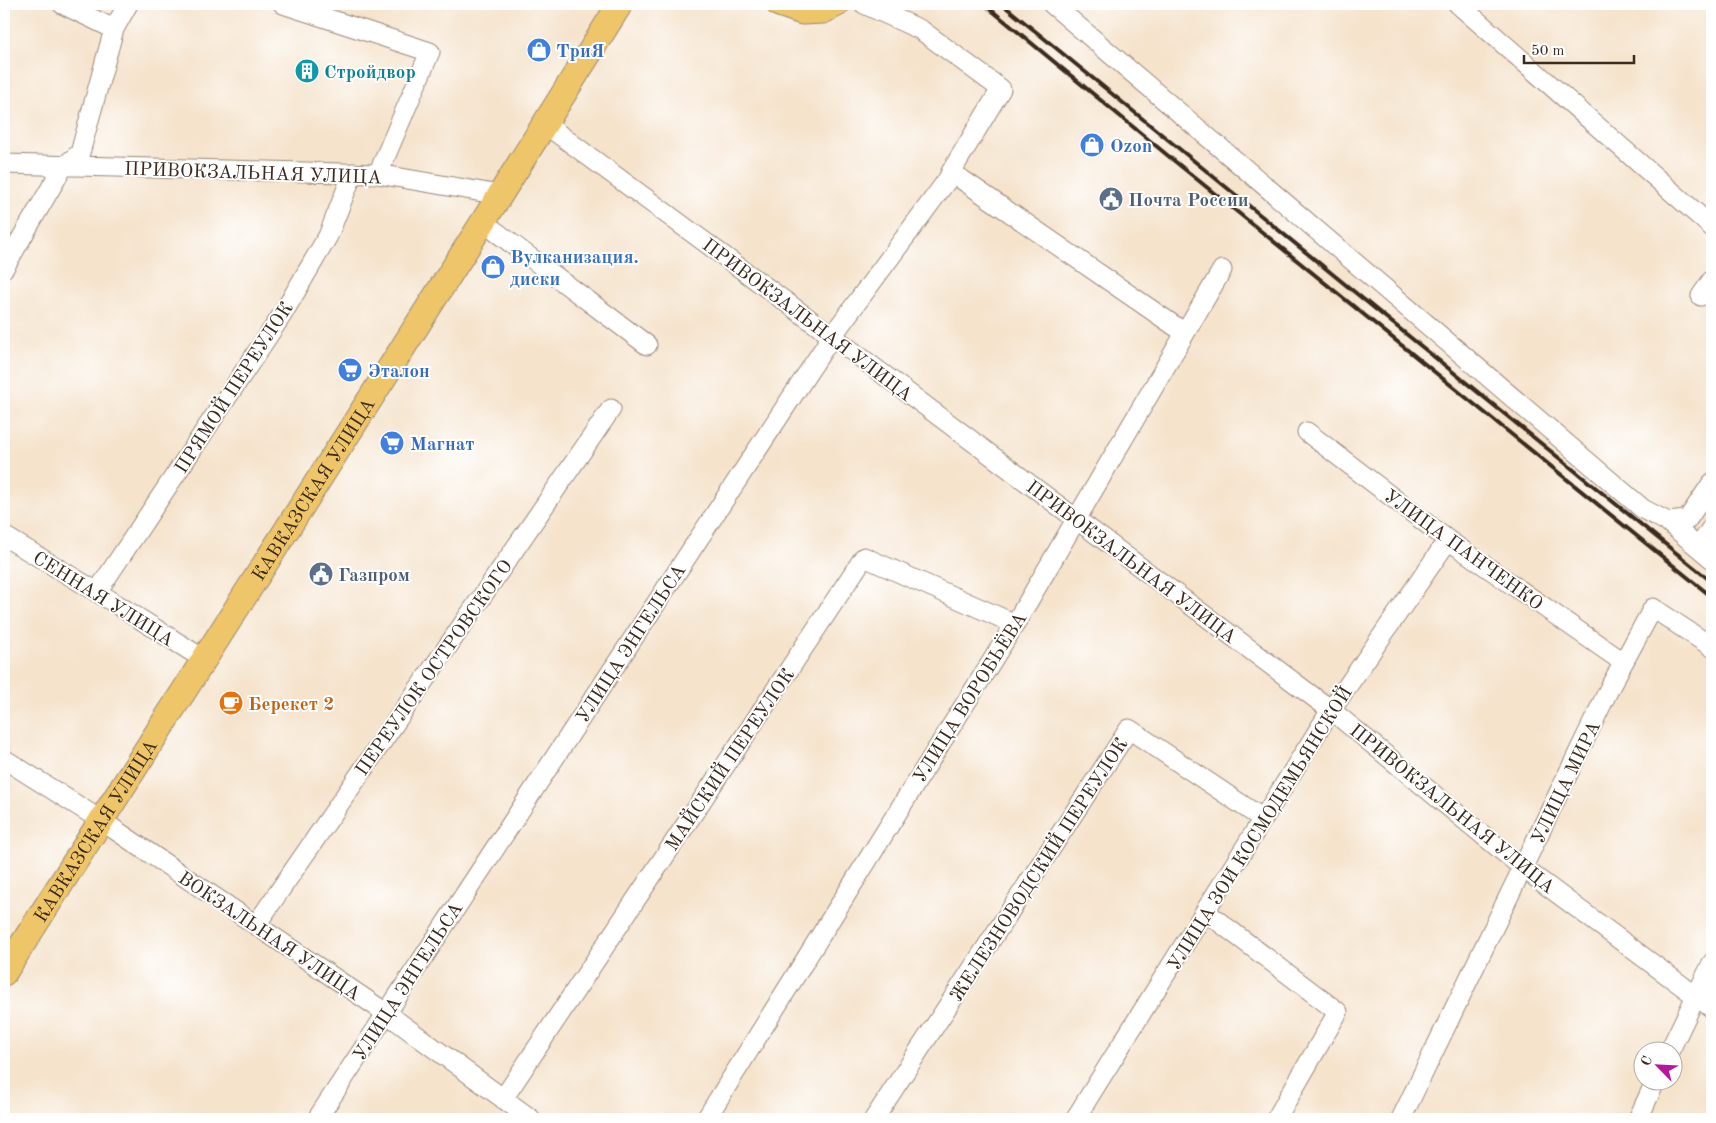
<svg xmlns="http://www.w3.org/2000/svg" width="1716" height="1123" viewBox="0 0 1716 1123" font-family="'Old Standard TT',serif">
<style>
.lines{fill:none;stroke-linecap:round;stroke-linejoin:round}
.minor-casing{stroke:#988675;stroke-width:21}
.major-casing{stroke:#988675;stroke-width:27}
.minor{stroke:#fff;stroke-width:19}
.major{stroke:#eec569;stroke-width:25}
.rail{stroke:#3b2a1e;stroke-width:4}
.labels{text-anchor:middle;stroke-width:4;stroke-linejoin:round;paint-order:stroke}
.shop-label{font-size:19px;font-weight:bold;fill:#366cbe;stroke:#fff;text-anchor:start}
.culture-label{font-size:19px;font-weight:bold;fill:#0d838f;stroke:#fff;text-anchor:start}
.street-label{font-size:19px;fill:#3b2a1e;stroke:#fff}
.service-label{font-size:19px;font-weight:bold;fill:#4e5e75;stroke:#fff;text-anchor:start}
.food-label{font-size:19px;font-weight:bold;fill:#c56008;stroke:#fff;text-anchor:start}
</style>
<rect width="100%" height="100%" fill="#fff"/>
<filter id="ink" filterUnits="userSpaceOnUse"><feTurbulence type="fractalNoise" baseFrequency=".02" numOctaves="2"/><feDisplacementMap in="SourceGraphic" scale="10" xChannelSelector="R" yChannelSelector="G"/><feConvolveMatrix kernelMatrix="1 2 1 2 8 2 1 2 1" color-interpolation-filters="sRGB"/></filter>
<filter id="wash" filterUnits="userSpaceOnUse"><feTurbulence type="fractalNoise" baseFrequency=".0096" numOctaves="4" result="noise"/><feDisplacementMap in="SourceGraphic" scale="20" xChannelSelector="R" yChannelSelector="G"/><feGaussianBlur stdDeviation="1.12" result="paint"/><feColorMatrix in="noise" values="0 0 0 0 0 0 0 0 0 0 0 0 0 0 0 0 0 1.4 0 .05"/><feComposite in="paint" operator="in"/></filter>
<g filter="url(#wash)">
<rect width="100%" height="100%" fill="#f5e3cc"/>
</g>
<g filter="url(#ink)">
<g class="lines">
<defs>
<path id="minor" d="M62,4L114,29
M283,4L430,52L378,174
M864,4L921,30L1001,89L951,172L1185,333
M1052,4L1643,509L1668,522L1687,520L1712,483
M1458,4L1712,227
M545,124L832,336L1331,710L1523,868L1712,1008
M4,164L378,174L500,195
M483,222L647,345
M4,268L63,167L80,153L114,29L128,4
M1701,296L1712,280
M1307,432L1448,540L1623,662
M1668,522L1712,559
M4,536L97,592L205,660
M1699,547L1712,527
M97,592L282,315L328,236L353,173
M4,759L102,821L386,1013L531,1119
M1206,912L1338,1012L1276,1119
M256,925L611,409
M1670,1050L1712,963
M503,1099L864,557L1015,624
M317,1119L832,336L948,179L951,172
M706,1119L1015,624L1222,270
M874,1119L1129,729L1263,819
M1075,1119L1331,710L1448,540
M1401,1119L1611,685L1653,608L1712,647
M1638,1119L1656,1080"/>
<g id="major">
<path d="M779,4L802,12L823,11L837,4"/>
<path id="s1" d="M4,973L483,222L620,4"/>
</g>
</defs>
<use href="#minor" class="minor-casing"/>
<use href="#major" class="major-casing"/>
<use href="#minor" class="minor"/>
<use href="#major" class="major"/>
<path class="rail" d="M984,4L1172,159L1712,597
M1002,4L1379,312L1712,582"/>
</g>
</g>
<defs>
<symbol id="shop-disc" viewBox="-11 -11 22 22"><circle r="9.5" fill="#3f7fe0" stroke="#fff"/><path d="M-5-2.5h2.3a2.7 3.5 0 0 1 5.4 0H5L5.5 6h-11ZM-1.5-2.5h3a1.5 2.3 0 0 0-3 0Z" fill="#fff"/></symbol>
<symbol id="building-disc" viewBox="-11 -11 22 22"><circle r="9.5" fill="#0f9aa8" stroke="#fff"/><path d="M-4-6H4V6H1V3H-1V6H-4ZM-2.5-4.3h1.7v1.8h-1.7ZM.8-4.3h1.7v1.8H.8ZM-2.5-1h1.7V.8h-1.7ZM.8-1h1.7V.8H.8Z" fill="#fff"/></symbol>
<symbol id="civic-disc" viewBox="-11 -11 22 22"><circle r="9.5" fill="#5c6f8a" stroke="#fff"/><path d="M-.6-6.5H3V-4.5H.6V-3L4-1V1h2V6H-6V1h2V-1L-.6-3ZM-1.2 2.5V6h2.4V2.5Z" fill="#fff"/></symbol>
<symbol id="supermarket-disc" viewBox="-11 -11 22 22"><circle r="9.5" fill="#3f7fe0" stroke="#fff"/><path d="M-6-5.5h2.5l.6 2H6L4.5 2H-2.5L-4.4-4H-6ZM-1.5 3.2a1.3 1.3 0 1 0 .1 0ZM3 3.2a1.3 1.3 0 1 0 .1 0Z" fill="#fff"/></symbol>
<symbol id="cafe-disc" viewBox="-11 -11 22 22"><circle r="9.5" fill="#e8710a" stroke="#fff"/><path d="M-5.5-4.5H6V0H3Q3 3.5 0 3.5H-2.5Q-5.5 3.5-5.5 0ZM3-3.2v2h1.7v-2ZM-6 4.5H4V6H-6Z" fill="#fff"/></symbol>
</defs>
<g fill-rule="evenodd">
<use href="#shop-disc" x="525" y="36" width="28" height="28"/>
<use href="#building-disc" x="293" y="57" width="28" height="28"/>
<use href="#shop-disc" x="1078" y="131" width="28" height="28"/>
<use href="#civic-disc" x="1097" y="185" width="28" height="28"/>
<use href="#shop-disc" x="479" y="253" width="28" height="28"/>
<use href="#supermarket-disc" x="336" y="356" width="28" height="28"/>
<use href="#supermarket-disc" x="378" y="429" width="28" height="28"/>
<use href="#civic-disc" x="307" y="560" width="28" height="28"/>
<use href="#cafe-disc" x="217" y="689" width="28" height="28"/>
</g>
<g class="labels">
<g class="shop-label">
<text x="556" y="57">ТриЯ</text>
<text x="1110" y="152">Ozon</text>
<text x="510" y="263">Вулканизация.<tspan x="510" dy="22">диски</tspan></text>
<text x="368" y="377">Эталон</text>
<text x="410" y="450">Магнат</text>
</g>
<g class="culture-label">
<text x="324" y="78">Стройдвор</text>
</g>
<g class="street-label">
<text transform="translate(253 172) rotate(2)" y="7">ПРИВОКЗАЛЬНАЯ УЛИЦА</text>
<text transform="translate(808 319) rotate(37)" y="7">ПРИВОКЗАЛЬНАЯ УЛИЦА</text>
<text transform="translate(233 387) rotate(-57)" y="7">ПРЯМОЙ ПЕРЕУЛОК</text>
<text dy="7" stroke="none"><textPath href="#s1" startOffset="574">КАВКАЗСКАЯ УЛИЦА</textPath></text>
<text transform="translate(1464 549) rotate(36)" y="7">УЛИЦА ПАНЧЕНКО</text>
<text transform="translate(1132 561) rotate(37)" y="7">ПРИВОКЗАЛЬНАЯ УЛИЦА</text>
<text transform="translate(104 598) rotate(32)" y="7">СЕННАЯ УЛИЦА</text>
<text transform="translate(630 643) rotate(-57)" y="7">УЛИЦА ЭНГЕЛЬСА</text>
<text transform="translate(433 667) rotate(-55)" y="7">ПЕРЕУЛОК ОСТРОВСКОГО</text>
<text transform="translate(969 697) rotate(-58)" y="7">УЛИЦА ВОРОБЬЁВА</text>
<text transform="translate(729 759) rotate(-56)" y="7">МАЙСКИЙ ПЕРЕУЛОК</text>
<text transform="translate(1565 782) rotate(-64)" y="7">УЛИЦА МИРА</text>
<text transform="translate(1453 808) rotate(39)" y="7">ПРИВОКЗАЛЬНАЯ УЛИЦА</text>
<text transform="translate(1259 828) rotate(-58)" y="7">УЛИЦА ЗОИ КОСМОДЕМЬЯНСКОЙ</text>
<text dy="7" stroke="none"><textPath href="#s1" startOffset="169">КАВКАЗСКАЯ УЛИЦА</textPath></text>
<text transform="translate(1038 869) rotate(-57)" y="7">ЖЕЛЕЗНОВОДСКИЙ ПЕРЕУЛОК</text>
<text transform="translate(270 935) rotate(34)" y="7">ВОКЗАЛЬНАЯ УЛИЦА</text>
<text transform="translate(407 981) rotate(-57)" y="7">УЛИЦА ЭНГЕЛЬСА</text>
</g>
<g class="service-label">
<text x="1128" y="206">Почта России</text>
<text x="338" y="581">Газпром</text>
</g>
<g class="food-label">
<text x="248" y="710">Берекет 2</text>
</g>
</g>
<rect width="1716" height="1123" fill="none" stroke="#fff" stroke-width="20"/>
<g transform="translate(1658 1066) rotate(294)"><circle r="24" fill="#ffffff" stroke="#b1aaa5"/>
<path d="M0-4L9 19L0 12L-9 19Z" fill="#b5179e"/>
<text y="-8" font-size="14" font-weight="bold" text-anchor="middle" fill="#3b2a1e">С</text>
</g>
<path d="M1524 55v8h110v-8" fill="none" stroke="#3b2a1e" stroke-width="2.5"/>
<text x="1531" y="55" font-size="15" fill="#3b2a1e" stroke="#ffffff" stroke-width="4" paint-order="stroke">50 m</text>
</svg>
